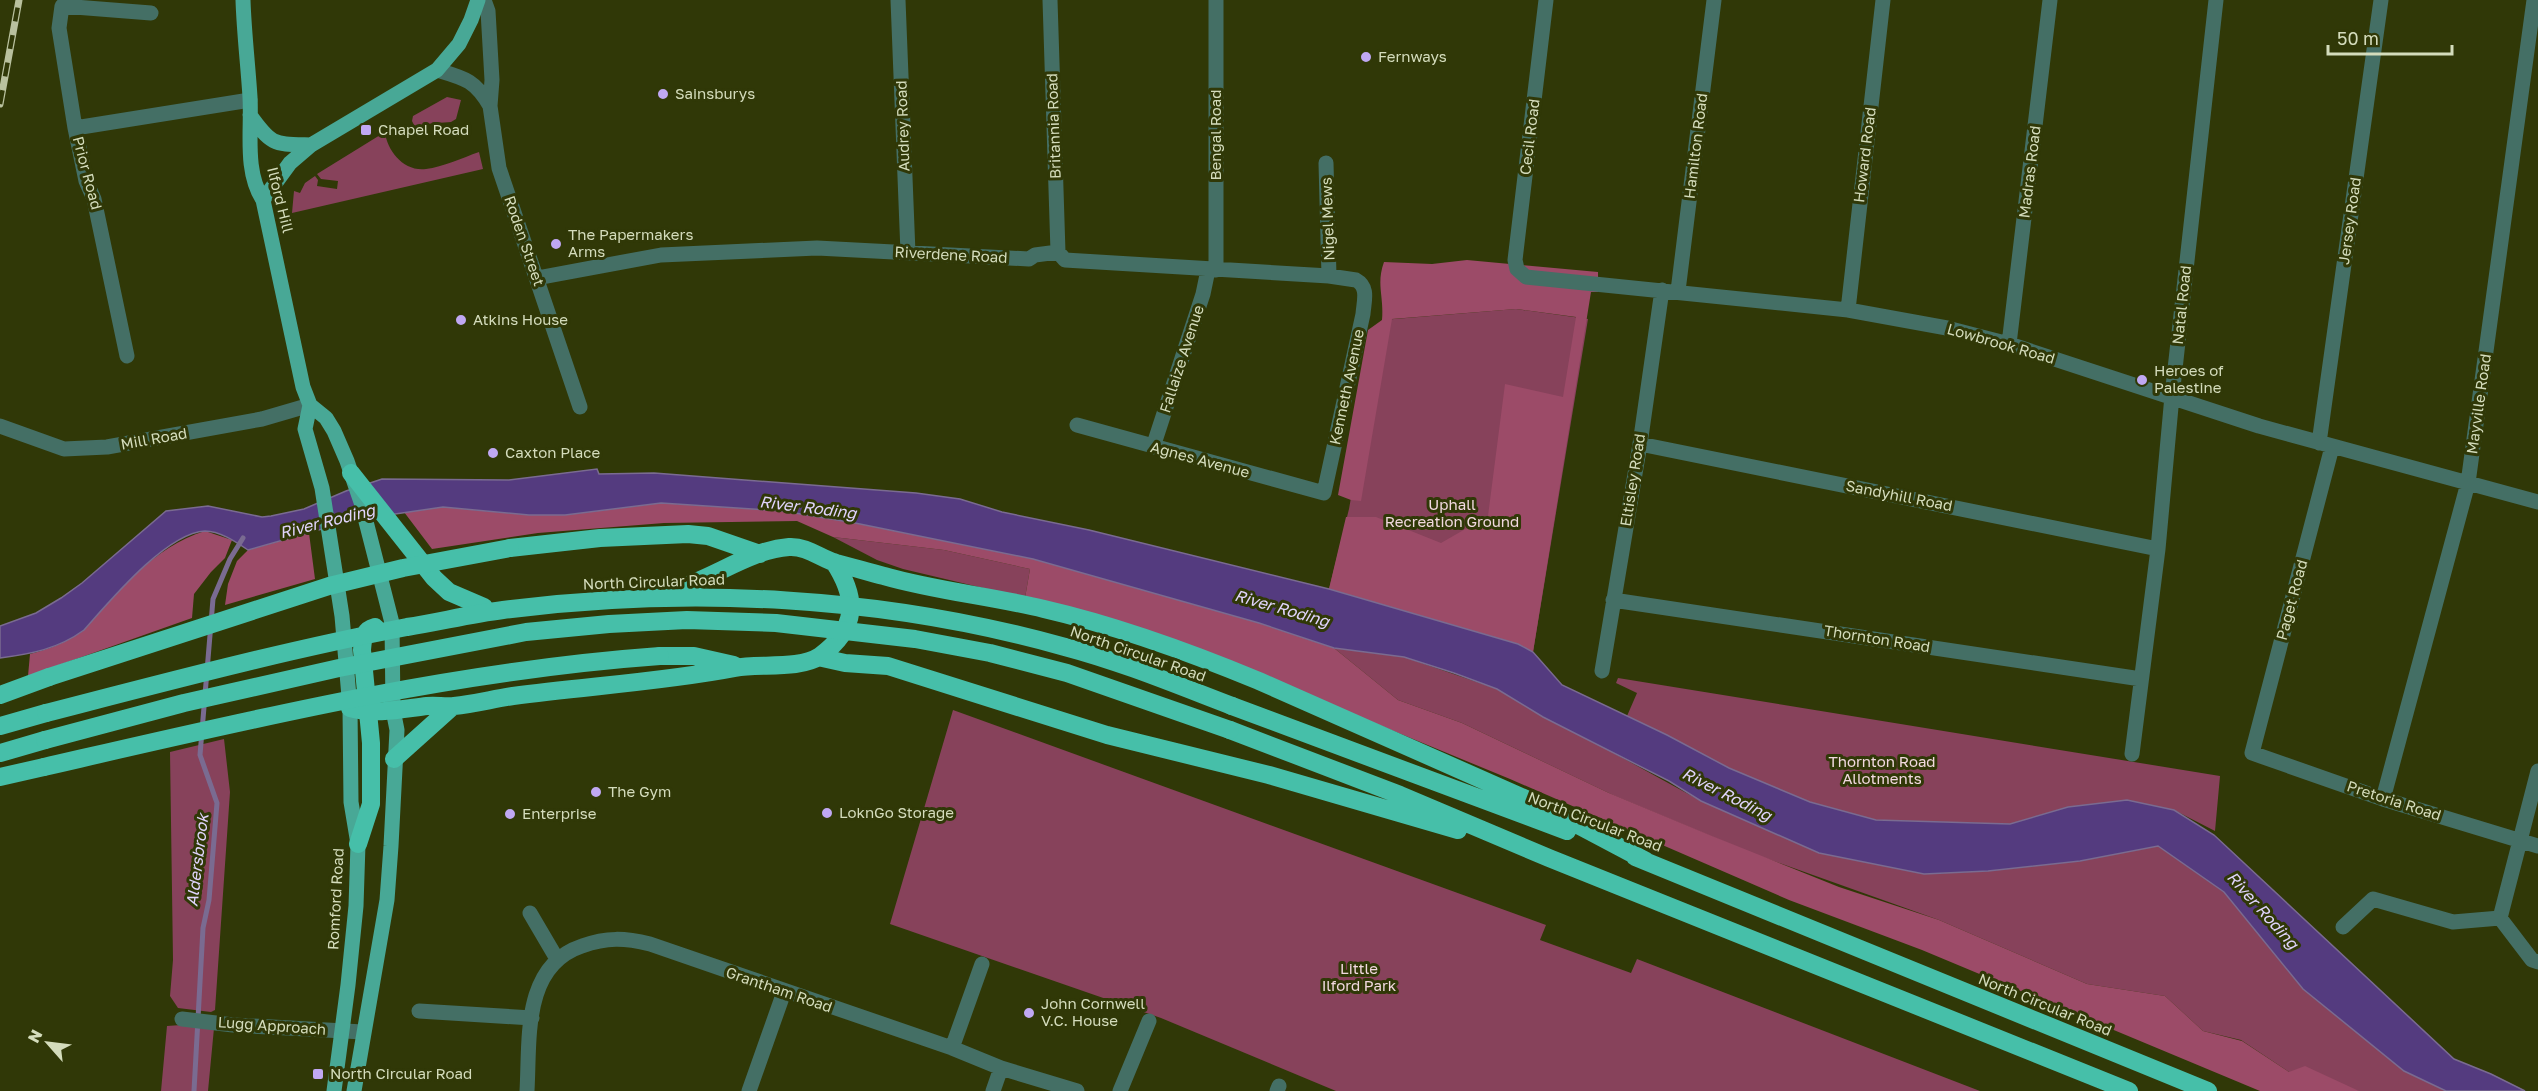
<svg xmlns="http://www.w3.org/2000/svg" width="2538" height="1091" viewBox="0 0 2538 1091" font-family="'Golos Text',sans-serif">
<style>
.green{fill:#87425b}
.forest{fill:#9c4b68}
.water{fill:#543b7f;stroke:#7a6b91;stroke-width:1.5}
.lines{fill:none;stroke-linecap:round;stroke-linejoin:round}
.stream{stroke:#7a6b91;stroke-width:5}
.street{stroke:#446f65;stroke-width:15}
.primary{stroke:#48a896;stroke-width:15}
.highway{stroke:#46bfa9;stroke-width:18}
.rail-casing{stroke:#b9c19e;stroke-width:7}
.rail{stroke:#303807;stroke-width:4.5;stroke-dasharray:14;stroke-linecap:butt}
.highway-bridge{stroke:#46bfa9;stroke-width:18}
.poi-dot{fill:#c0a8f3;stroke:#303807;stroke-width:2}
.labels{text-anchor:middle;stroke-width:6;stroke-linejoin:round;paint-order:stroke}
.poi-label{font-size:15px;fill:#d4dcbc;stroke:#303807;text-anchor:start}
.street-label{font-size:15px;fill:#d4dcbc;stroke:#303807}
.park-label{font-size:15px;fill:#f2d9e0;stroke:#303807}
.water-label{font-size:16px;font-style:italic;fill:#e1d5fe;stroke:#303807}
</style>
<rect width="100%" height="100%" fill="#303807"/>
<path class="green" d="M447,97L461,100L456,119L451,122L424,124V131L416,129L412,121L413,116Z
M385,132C387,151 404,172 426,169C443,167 462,158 479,152L483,169L292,213L294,191L300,193L305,183L315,176L318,180L317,186L337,189L338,181L321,179L317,174Z
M1516,309L1588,319L1533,652L1518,644L1329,589L1349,509L1382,320Z
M833,537L944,550L1030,569L1025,598L903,569L877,560Z
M1334,648L1404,657L1497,689L1701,801L1819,853L1924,874L1988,871L2080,861L2158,846L2224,892L2303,989L2404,1071L2446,1091H2358L2289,1072L2241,1040L2203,1031L2165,996L2087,984L1939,920L1751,853L1613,795L1462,723L1398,700Z
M1618,678L2220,776L2215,831L2174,810L2068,807L2010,824L1876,820L1810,802L1729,768L1627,716L1637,693L1616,683Z
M953,710L1546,925L1540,940L1631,973L1637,959L1980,1091H1336L1161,1018L890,924Z
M224,739L230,792L215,1010L211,1012L178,1008L170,996L173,960L170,752Z
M181,1025L214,1028L208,1091H161L167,1026Z"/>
<path class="forest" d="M1467,260L1598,272V292H1591L1533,652L1518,644L1329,589L1346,517H1376L1441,543L1488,516L1505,384L1563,397L1576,317L1516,309L1392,319L1361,501L1351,500L1338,495L1368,330L1382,320C1384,296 1376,284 1384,262L1432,264Z
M661,503L783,511L855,523L1035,559L1259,623L1334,648L1398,700L1462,723L1609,793L1712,836L1839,887L1939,920L2087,984L2165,996L2203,1031L2242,1041L2289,1072L2305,1066L2359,1091H2260L1922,950L1789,900L1510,779L1253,673L1025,598L1030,569L944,550L833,537L797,521L664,523L538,533L432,549L404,512L443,507L529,515H565Z
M205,531L232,540L225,558L211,572L194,594L192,618L28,676L30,654C50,649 67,642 84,630C119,591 153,547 205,531Z
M309,533L315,579L225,605L228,584L237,561L248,550Z"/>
<path class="water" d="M597,469L599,474L654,473L916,493L960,499L1002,512L1089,530L1329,589L1518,644L1533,652L1562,685L1667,735L1729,768L1810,802L1876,820L2010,824L2068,807L2127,800L2174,810L2214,835L2454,1059L2491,1074L2525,1091H2446L2404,1071L2303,989L2224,892L2158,846L2080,861L1988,871L1924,874L1819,853L1701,801L1669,781L1543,717L1497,689L1454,673L1404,657L1334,648L1259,623L1033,559L855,523L783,511L661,503L565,515H529L443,507L354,520L248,550C236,542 220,531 205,531C166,533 109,602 84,630C58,649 31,654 0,658V626L36,613L61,598L82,583L166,511L208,506L262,517L271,516L304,509L346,491L382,479L509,480Z"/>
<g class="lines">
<path class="stream" d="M194,1091L203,928L209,900L217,803L200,755L213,599L230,559L243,538"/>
<path class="street" d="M484,0L488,11L492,80L490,106L499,168L580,407
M898,0L908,253
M1050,0L1058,252
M1546,0L1515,260L1517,269L1526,277L1848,310L1947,328L2009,344L2259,426L2538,502
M437,70C464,78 475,80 490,106
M75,128L59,28L62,6L151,13
M1326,163L1329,276
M1058,252L1065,260L1329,276L1356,280C1369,287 1364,301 1363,314L1324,493L1077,425
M1216,270V0
M537,278L661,255L817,248L1029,259L1035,255L1058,252
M1678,291L1714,0
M1848,310L1883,0
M2009,344L2050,0
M127,356L94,199L86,181L75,128L250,100
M0,426L64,449L107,447L262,419L310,405
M2319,443L2381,0
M1640,444L2158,549
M1153,447L1203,294L1208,270
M2332,447L2252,753L2383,799L2538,846
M1613,600L2141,679
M1602,671L1640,444L1662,290
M2132,754L2158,549L2172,396L2216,0
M2538,771L2500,918L2532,960L2538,962
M2383,799L2468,483L2534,0
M530,913L557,959
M2343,927L2373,899L2453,922L2500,918
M419,1011L532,1018
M182,1019L233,1025L363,1032
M952,1048L982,964
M527,1091C530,1039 522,966 582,946C607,937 625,938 650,944L952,1048L1001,1068L1077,1091
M749,1091L784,992
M993,1091L1001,1068
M1120,1091L1149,1021
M1277,1091L1279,1086"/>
<path class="primary" d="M243,0C244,32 248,65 250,97C252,130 244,171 263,200L303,387L310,405L326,418L334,431L347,461L361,502L392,623L393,710L397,730L391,846L387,900L354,1091
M250,115C272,146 274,144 311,145
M263,200L290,163L311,145L437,70L459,44L471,20L478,0
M310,405L305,429L322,488L342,616L350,708L351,802L358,844L356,906L348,985L334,1091"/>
<path class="highway" d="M351,473L434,578L449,592L484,607
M510,548L600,538L688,534L708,536L760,554
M652,593C702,590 740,551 789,547C807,546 820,558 836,563C852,567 868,572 884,576C936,591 991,596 1044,609C1118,626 1189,652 1259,681L1544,807L1646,861
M660,656H694L734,665
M818,657L845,663L888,666L1107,735L1269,775L1458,830
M0,695L49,677
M1232,706L1567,831
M350,708C375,715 402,709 427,706C436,705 445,707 454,706C474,704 493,699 513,696C587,686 662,682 735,668C759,663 799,670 820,656C858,628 858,599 834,562
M0,726L46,713
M1230,730L1400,795L1549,858L2129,1091
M0,753L45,740
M394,759L453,706
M0,777L44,767
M358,844L371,804V743L362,650C363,639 363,630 375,627
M1635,857L2208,1091"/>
<defs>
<path id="rail" d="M0,104L19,0"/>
</defs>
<use href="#rail" class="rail-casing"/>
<use href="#rail" class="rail"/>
<path class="highway-bridge" d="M49,677L329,586L403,568L510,548
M46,713C166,682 286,650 407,627C439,622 471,614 503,610C691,586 883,596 1065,647C1122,662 1177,685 1232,706
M45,740L184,703L339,668L526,632L609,624L687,620L776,623L915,639L990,653L1067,673L1230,730
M44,767C248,720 451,671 660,656"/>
</g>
<g class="poi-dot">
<circle cx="1366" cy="57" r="6"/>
<circle cx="663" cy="94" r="6"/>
<rect x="360" y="124" width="12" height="12" rx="3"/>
<circle cx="556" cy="244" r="6"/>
<circle cx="461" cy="320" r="6"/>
<circle cx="2142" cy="380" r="6"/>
<circle cx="493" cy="453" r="6"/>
<circle cx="596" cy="792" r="6"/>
<circle cx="827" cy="813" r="6"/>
<circle cx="510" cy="814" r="6"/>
<circle cx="1029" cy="1013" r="6"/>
<rect x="312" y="1068" width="12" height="12" rx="3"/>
</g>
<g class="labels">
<g class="poi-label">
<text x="1378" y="62">Fernways</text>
<text x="675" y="99">Sainsburys</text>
<text x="378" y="135">Chapel Road</text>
<text x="568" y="240">The Papermakers<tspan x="568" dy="17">Arms</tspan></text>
<text x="473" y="325">Atkins House</text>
<text x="2154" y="376">Heroes of<tspan x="2154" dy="17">Palestine</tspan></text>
<text x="505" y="458">Caxton Place</text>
<text x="608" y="797">The Gym</text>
<text x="839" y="818">LoknGo Storage</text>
<text x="522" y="819">Enterprise</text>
<text x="1041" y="1009">John Cornwell<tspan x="1041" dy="17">V.C. House</tspan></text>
<text x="330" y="1079">North Circular Road</text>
</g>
<g class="street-label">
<text transform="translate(903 126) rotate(-92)" y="5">Audrey Road</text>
<text transform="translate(1054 126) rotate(-92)" y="5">Britannia Road</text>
<text transform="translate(1216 135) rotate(-90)" y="5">Bengal Road</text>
<text transform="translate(1530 137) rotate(-83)" y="5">Cecil Road</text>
<text transform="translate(1696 146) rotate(-83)" y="5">Hamilton Road</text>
<text transform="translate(1865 155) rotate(-83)" y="5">Howard Road</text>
<text transform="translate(2030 172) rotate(-83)" y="5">Madras Road</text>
<text transform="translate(87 173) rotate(75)" y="5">Prior Road</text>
<text transform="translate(280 200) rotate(76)" y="5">Ilford Hill</text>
<text transform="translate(1328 219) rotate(-92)" y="5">Nigel Mews</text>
<text transform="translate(2350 221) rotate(-82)" y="5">Jersey Road</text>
<text transform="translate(524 241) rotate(71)" y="5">Roden Street</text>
<text transform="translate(951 255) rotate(3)" y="5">Riverdene Road</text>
<text transform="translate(2182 305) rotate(-84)" y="5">Natal Road</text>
<text transform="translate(2001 344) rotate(16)" y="5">Lowbrook Road</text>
<text transform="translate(1182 359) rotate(-72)" y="5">Fallaize Avenue</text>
<text transform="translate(1347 387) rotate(-78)" y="5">Kenneth Avenue</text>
<text transform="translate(2479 404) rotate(-82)" y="5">Mayville Road</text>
<text transform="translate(154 439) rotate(-10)" y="5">Mill Road</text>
<text transform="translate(1200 460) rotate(15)" y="5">Agnes Avenue</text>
<text transform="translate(1633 480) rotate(-81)" y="5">Eltisley Road</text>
<text transform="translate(1899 496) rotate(11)" y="5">Sandyhill Road</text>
<text transform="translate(654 582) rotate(-2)" y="5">North Circular Road</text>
<text transform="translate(2292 600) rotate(-75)" y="5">Paget Road</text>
<text transform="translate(1877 639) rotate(9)" y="5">Thornton Road</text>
<text transform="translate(1138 654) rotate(19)" y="5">North Circular Road</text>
<text transform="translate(2394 801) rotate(18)" y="5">Pretoria Road</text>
<text transform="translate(1595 822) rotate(21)" y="5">North Circular Road</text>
<text transform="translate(336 899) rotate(-87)" y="5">Romford Road</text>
<text transform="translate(779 990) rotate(19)" y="5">Grantham Road</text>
<text transform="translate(2045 1005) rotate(22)" y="5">North Circular Road</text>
<text transform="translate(272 1026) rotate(4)" y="5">Lugg Approach</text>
</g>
<g class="park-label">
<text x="1452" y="510">Uphall<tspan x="1452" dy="17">Recreation Ground</tspan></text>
<text x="1882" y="767">Thornton Road<tspan x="1882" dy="17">Allotments</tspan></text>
<text x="1359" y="974">Little<tspan x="1359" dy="17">Ilford Park</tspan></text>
</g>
<g class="water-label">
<text transform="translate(808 507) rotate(7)" y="6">River Roding</text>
<text transform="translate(327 521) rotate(-14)" y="6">River Roding</text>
<text transform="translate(1282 608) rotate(16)" y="6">River Roding</text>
<text transform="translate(1727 794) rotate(27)" y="6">River Roding</text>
<text transform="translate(197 860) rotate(-83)" y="6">Aldersbrook</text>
<text transform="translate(2263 910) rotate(48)" y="6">River Roding</text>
</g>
</g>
<g transform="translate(48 1043) rotate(298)" stroke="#303807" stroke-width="4.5" paint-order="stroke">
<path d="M0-4.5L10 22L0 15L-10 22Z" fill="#d4dcbc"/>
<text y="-9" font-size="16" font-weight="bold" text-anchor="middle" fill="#d4dcbc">N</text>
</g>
<path d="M2328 45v9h124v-9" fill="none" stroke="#d4dcbc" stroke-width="3"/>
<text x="2337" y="45" font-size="18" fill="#d4dcbc" stroke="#303807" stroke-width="4.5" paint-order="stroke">50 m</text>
</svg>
